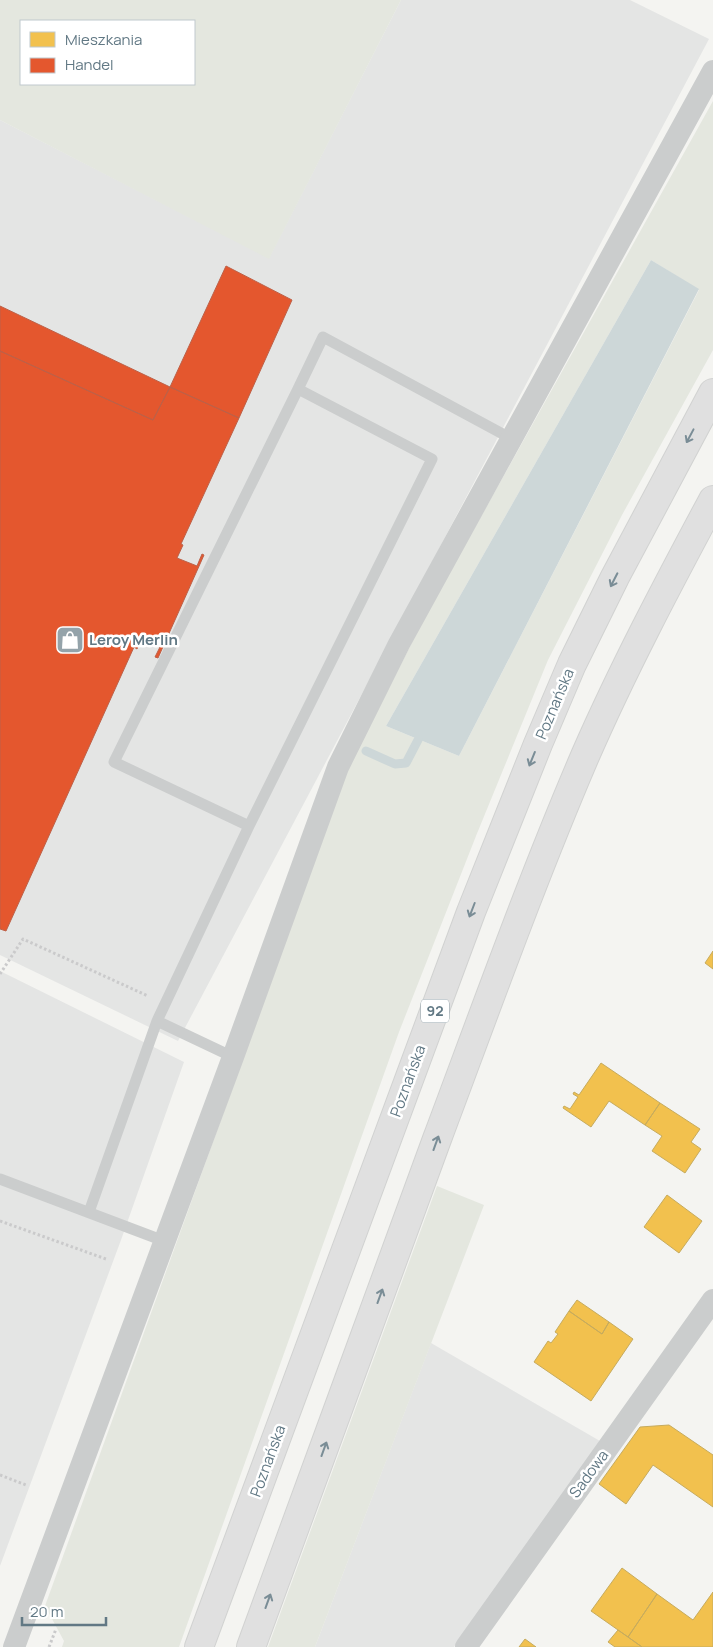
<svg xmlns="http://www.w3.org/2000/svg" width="713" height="1647" viewBox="0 0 713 1647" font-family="Manrope,sans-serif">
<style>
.built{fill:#e4e5e4}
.green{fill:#e4e7df;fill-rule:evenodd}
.water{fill:#cdd7d8}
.homes{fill:#f2c14e;stroke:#c6ab5e}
.shops{fill:#e4572e;stroke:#bd6148}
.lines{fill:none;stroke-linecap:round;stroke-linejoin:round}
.stream{stroke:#cdd7d8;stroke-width:9}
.primary-casing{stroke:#d1d2d1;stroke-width:30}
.path{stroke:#cacacb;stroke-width:3;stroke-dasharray:2.5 2.5;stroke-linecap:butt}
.lane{stroke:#cbcdcd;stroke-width:11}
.street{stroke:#cbcdcd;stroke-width:22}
.primary{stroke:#e0e0e0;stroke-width:28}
.oneway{stroke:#7a8d96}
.labels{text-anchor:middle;stroke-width:5;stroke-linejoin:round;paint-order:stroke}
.shield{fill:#fff;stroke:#90a0a9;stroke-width:1}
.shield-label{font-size:14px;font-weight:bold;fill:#617884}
.poi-label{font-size:15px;font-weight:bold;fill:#617884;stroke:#fff;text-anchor:start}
.street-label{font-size:15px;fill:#617884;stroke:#fff}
</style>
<rect width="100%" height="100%" fill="#f4f4f1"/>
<path class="built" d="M401,0H630L709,39L178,1041L0,955V120L269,258Z
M0,971L184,1062L121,1240L0,1566Z
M431,1343L600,1441L454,1647H315Z"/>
<path class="green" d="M0,0H401L269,259L0,120ZM194,21V84H21V21Z
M713,101V350L622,515L548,660L476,836L399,1032L179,1647H62L64,1641L45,1606L349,766L426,615ZM651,260L699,290L459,756L386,726Z
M437,1186L484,1205L315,1647H268Z"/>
<path class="water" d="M651,260L699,289L459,756L386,726Z"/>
<path class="homes" d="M713,951V969L705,963Z
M601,1063L660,1103L645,1125L609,1101L591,1127L563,1108L564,1106L570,1109L578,1097L573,1094L574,1092L579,1095Z
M660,1103L700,1129L691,1142L701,1149L685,1173L652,1151L662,1136L645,1125Z
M667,1195L702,1221L679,1253L644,1227Z
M577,1300L609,1322L602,1334L569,1311Z
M569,1311L602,1334L609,1322L633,1339L591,1401L534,1362L548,1341L551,1343L558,1334L555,1332Z
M669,1425L713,1455V1507L653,1465L626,1504L599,1484L640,1427Z
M622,1568L657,1594L628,1637L591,1611Z
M713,1592V1647H642L628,1637L657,1594L693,1620Z
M618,1630L628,1637L642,1647H615L608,1642Z
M525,1639L536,1647H519Z"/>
<path class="shops" d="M226,266L292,300L239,418L170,387Z
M0,306L170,387L153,420L0,351Z
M0,351L153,420L170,387L239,418L181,544L183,545L177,558L197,566L202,554L204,555L158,658L155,657L161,645L142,636L137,649L134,647L6,931L0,929Z"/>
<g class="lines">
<path class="stream" d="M366,751L395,764L406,763L418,740"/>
<defs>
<path id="primary" d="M199,1647L471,912L538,744L572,664L615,577L713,393
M251,1647C313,1478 375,1308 437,1139C485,1011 531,882 585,756C623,669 668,584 713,500"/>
</defs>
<use href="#primary" class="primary-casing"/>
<path class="path" d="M0,974L23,939L148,996
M0,1221L106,1259
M0,1475L26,1485
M49,1647L56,1629"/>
<path class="lane" d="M249,826L114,762L298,389
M233,1057L157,1021L249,826L432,459L298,389L323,337L512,439
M0,1179L164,1241
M89,1212L157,1021"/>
<path class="street" d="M14,1647L233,1057L338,767L399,644L713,71
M466,1647L713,1300"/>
<use href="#primary" class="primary"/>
</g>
<defs><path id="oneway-shaft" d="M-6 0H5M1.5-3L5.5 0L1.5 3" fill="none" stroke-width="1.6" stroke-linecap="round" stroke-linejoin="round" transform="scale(1.25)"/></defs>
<g class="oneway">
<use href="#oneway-shaft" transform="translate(690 436) rotate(118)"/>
<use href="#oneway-shaft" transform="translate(614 580) rotate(117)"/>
<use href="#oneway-shaft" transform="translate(532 759) rotate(112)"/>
<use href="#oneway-shaft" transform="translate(472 910) rotate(111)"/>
<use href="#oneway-shaft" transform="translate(436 1143) rotate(-70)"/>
<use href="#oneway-shaft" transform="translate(380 1296) rotate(-70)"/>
<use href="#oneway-shaft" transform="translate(324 1449) rotate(-70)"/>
<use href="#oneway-shaft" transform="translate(268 1601) rotate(-70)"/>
</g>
<defs>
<symbol id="shop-square" viewBox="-11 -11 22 22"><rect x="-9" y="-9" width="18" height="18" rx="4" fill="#94a3aa" stroke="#fff"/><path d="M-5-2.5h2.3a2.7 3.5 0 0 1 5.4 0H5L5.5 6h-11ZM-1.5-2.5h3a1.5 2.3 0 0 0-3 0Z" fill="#fff"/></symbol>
</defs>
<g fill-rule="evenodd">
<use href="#shop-square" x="54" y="624" width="32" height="32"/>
</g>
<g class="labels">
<rect class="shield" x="421" y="999.5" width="28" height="23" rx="4"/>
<g class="shield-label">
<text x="435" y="1016">92</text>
</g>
<g class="poi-label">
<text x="89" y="645">Leroy Merlin</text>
</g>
<g class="street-label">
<text transform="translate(555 704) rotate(-67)" y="5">Poznańska</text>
<text transform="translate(408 1081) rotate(-70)" y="5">Poznańska</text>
<text transform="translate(268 1461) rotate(-70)" y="5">Poznańska</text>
<text transform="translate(589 1474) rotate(-54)" y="5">Sadowa</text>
</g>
</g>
<rect x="20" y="20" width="175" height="65" fill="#ffffff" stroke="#c0c9ce"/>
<rect x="30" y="32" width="25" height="15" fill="#f2c14e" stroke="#c0c9ce"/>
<text x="65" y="45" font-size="15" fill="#617884">Mieszkania</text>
<rect x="30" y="58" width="25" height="15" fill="#e4572e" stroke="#c0c9ce"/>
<text x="65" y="70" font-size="15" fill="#617884">Handel</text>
<path d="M22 1617v8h84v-8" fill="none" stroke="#617884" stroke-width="2.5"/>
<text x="30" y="1617" font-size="15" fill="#617884" stroke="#ffffff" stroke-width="4" paint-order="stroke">20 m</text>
</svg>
